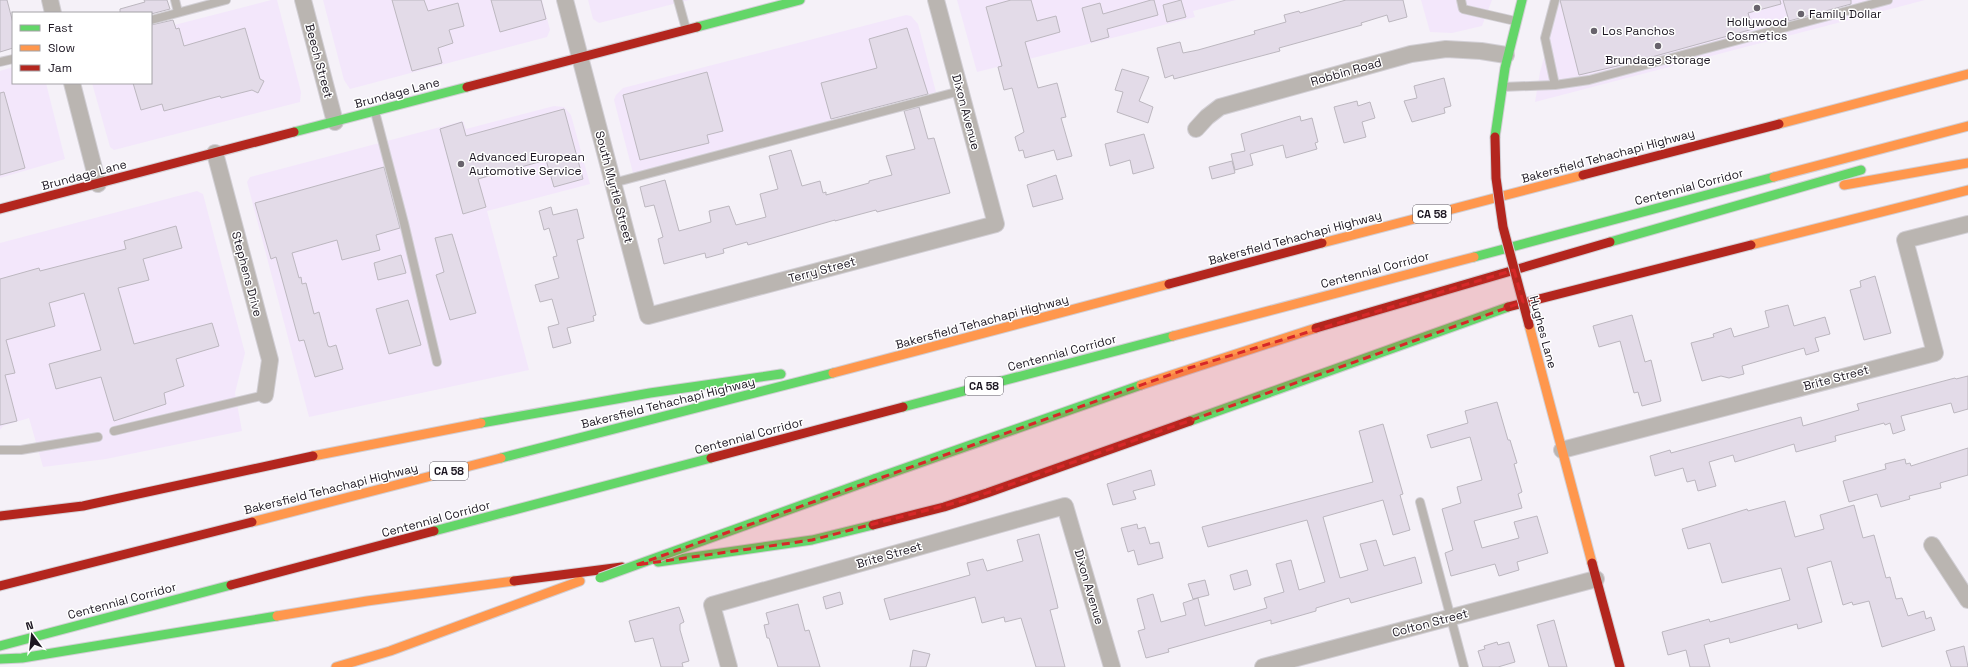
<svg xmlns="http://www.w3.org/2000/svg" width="1968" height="667" viewBox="0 0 1968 667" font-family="'Space Grotesk',sans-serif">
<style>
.built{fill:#f3e7fb}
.building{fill:#e3dbe8;stroke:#bcb7bf}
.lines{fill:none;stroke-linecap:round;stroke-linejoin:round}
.lane-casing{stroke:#d2cfd5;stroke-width:10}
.street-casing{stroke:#d2cfd5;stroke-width:18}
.fast-casing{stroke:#d2cfd5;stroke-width:11}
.slow-casing{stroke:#d2cfd5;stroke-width:11}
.jam-casing{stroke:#d2cfd5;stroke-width:11}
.lane{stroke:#bab5b1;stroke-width:8}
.street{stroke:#bab5b1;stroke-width:16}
.fast{stroke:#63d668;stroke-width:9}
.slow{stroke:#ff974d;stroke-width:9}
.jam{stroke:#b3261e;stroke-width:9}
.fast-bridge-casing{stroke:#d2cfd5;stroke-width:11;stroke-linecap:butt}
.jam-bridge-casing{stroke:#d2cfd5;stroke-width:11;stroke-linecap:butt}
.fast-bridge{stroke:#63d668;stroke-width:9}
.jam-bridge{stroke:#b3261e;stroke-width:9}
.marked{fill:#d62828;fill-opacity:0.2;stroke:#d62828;stroke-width:3;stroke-dasharray:8 5;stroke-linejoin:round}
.poi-dot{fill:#68636c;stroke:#fff;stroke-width:1.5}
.labels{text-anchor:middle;stroke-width:3;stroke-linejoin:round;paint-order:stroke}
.shield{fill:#fff;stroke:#605c64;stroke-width:1}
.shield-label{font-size:11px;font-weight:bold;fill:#1c1621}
.poi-label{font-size:12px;fill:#1c1621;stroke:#fff;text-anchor:start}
.street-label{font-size:12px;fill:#1c1621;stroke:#fff}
</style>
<rect width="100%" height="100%" fill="#f5f1f8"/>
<path class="built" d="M271,0H277L301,92L300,102L114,150L110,147L92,83H151V31Z
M323,0H542L550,30L547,37L350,89L344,80Z
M588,0H689L599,23L593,19Z
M957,0H1236L1193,11L1195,17L977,72Z
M1421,0H1492L1482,26L1452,33L1430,32Z
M1560,0H1925L1535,102L1540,72Z
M906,15L911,16L918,24L936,92L633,173L614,100L616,95L623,88Z
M13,67V83H46L65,159L0,178V71Z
M554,106L564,107L571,115L590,184L487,211L529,370L309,417L247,182L250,177L463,121L466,129Z
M197,191L203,194L245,353L235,393L242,431L106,459L43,467L29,418L3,426L0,430V243Z"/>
<path class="building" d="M0,0H7L13,23V48L0,52Z
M144,0H167L170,9L151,14L120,13V9L145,2Z
M392,0H424L428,11L458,3L464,26L449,30L453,43L438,48L442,63L412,71Z
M491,0H541L546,19L500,32Z
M1011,0H1031L1037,21L1056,16L1060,32L1025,42L1038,88L1057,83L1066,117L1061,118L1072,156L1057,160L1054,150L1025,158L1023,150L1019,151L1015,137L1024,132L1012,88L1004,90L998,67L1002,66L986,7Z
M1151,0H1154L1158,15L1107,29L1109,37L1091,42L1082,8L1100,3L1103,14Z
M1181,0L1186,17L1167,22L1163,5Z
M1346,0H1403L1407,17L1389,22L1387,15L1361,23L1362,25L1279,48L1280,51L1174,79L1173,75L1165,78L1157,48L1180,42L1183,53L1198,50L1255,34L1254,31L1286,22L1284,15L1299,11L1300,13Z
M1560,0H1780L1781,4L1748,13L1753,29L1630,63L1579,75Z
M1783,0H1851V4L1789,21Z
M173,20L176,29L179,28L184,46L245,28L260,79L264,81L258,93L252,90L221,98L220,96L164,111L162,104L141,110L133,83H151V25Z
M907,28L928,94L831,119L821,83L877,68L869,39Z
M1122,69L1149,77L1139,101L1153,107L1148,123L1117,112L1123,92L1115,90Z
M707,72L723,131L707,135L709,143L640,160L623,95Z
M1444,78L1451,106L1444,108L1445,113L1412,122L1404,101L1417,98L1414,86Z
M4,92L25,168L0,175V93Z
M1357,101L1358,106L1370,102L1375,118L1362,122L1366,137L1344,143L1334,107Z
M919,107L928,139L934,138L950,193L877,212L876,210L835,221V220L748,245L747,242L723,249L724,253L706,258L705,253L664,264L658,239L663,237L654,205L645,207L640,187L665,180L679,231L711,222L709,211L729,206L736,225L766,217L760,194L778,189L769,156L791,150L802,186L820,181L823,193L826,192V195L869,183V181L892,175L886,156L915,149L904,111Z
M564,109L583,179L554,187L546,160L478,179L486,207L463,214L440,129L462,122L466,136Z
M1300,116L1301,121L1312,118L1318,142L1315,143L1317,149L1286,158L1283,145L1250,154L1253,165L1235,170L1231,154L1245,151L1241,134Z
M1144,134L1154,168L1133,174L1130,160L1110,166L1105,144Z
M1232,161L1235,173L1212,179L1209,167Z
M384,167L400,228L376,235L380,250L342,260L337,240L292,253L299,278L301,277L302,284L306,283L314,314L319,312L328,346L330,347L336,345L343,369L315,377L304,340L299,341L276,257L271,259L255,203Z
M1056,175L1063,199L1033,207L1027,185Z
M551,207L553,215L577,209L584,238L577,240L596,315L593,316L594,321L567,328L571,343L553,348L548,327L559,324L552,299L540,302L535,285L559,278L553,257L557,256L549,228L544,230L539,211Z
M176,226L182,248L143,259L149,280L118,288L134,344L212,323L219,346L176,359L184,386L164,393L166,404L114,421L101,377L56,389L49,364L101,350L84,293L49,303L55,326L6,340L15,373L5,375L17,421L0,425V279L39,268L40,271L126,249L124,241Z
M452,234L476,313L450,320L436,275L444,272L435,238Z
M401,255L406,273L378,280L374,263Z
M1875,276L1891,333L1864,340L1850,290L1861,287L1860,281Z
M408,300L421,345L389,354L376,309Z
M1788,305L1794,326L1825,317L1830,334L1815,338L1819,351L1806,355L1804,348L1742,366L1744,374L1729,378L1721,376L1702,381L1691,343L1714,337L1713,334L1731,328L1734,337L1769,327L1765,311Z
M1632,315L1645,362L1651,360L1661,401L1642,406L1638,392L1634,393L1620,341L1599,347L1593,326Z
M1968,376V409L1954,413L1951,403L1901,416L1905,430L1893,434L1890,423L1885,425L1884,423L1835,436L1836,441L1796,452L1794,444L1735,462L1733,455L1709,462L1716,486L1698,491L1695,480L1687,482L1683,468L1655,476L1650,456L1670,450L1671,453L1801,417L1803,426L1859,410L1857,404L1955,378L1956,379Z
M1497,402L1508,440H1510L1517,463L1514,464L1522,492L1518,494L1522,508L1474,521L1482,548L1519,538L1514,522L1537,516L1548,553L1517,562L1519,570L1499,576L1495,564L1451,576L1445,553L1453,550L1442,509L1461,503L1457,487L1482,480L1470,437L1431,448L1427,435L1468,423L1465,411Z
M1383,424L1403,494L1400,495L1410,530L1393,535L1383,500L1323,517L1340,578L1368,570L1360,544L1376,540L1384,566L1415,557L1422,583L1351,603L1349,598L1316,608V611L1271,624V620L1168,649L1169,652L1146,658L1138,631L1145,629L1137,599L1153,594L1161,622L1186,615L1183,603L1198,598L1205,626L1267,608L1264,598L1284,592L1276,564L1291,560L1299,590L1325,582L1307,520L1208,547L1202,527L1373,482L1359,431Z
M1968,448V475L1940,483L1941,488L1909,496L1910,499L1881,507L1877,494L1849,502L1843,481L1886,469L1885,464L1905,459L1906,464L1910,463L1911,466Z
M1151,470L1155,485L1133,491L1136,499L1113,505L1107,484Z
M1785,501L1795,537L1824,529L1820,515L1854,505L1863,538L1874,535L1886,578L1890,577L1896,599L1902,598L1908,616L1924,611L1926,619L1931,617L1935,630L1882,647L1869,601L1853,605L1852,602L1843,605L1831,561L1807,568L1822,622L1798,629L1797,624L1730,643L1729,638L1704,645L1710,667H1690L1686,650L1668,655L1662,632L1709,619L1710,622L1790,600L1781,568L1722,583L1710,543L1688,549L1682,529L1747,509L1748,511Z
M1137,524L1138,529L1145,527L1150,544L1159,542L1163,558L1138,565L1134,550L1128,552L1121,528Z
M1039,534L1056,599L1058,608L1050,610L1065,667H1036L1021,618L1005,622L1004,617L982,623L975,597L890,620L884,599L970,575L967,563L983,559L987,571L1023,561L1017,540Z
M1247,570L1251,585L1234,590L1230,575Z
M1205,580L1209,595L1193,599L1188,584Z
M840,592L843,604L826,609L823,597Z
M798,604L805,631L809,630L820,667H778L769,638H767L764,625L769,624L766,613Z
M679,607L684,622L680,624V630L689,661L682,663L683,667H661L653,638L635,642L629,621Z
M1554,620L1567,667H1549L1537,625Z
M1497,642L1498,645L1509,642L1515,662L1498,667H1483L1478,651L1485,649L1484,646Z
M1964,646L1968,667H1951L1946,651Z
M913,650L930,654L926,667H910Z"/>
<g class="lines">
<defs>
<path id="lane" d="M175,0L178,12
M678,0L686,29
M1461,0L1463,9L1515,21
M151,20L226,0
M0,62L13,59
M1555,85L1589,80L1888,0
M1502,87L1555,85L1545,38L1555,0
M375,112L404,223L437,362
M613,183L960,91
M114,431L265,395
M0,450H21L98,437
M1420,502L1464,667"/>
<path id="street" d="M50,0L53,13
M303,0L335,122
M565,0L648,316L996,224L936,0
M72,83L98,184
M1196,129L1207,117L1220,107L1411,54L1446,49L1481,51L1506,55
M215,153L270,360L265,395
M1562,450L1935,353L1905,240L1968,224
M1932,545L1968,600
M729,667L712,605L1065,506L1112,667
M1263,667L1596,579"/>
<path id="fast" d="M697,27L800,0
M294,132L467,87
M1495,137L1505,68L1522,0
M1610,242L1861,170
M1474,257L1774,177
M903,407L1173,336
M1190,421L1508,307
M481,423L650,393L781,374
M501,458L833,373
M874,479L1141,385
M434,531L711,458
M658,562L812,540L873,525
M0,646L231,585
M0,659L22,658L277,616"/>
<path id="slow" d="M1779,124L1968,74
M1774,177L1968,126
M1844,185L1968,163
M1322,243L1583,175
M1751,245L1968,190
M1529,325L1592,563
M1173,336L1474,257
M833,373L1169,284
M1141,385L1316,328
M313,456L481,423
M252,522L501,458
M277,616L367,601L514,581
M336,667L390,651L580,581"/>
<path id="jam" d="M467,87L697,27
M1583,175L1779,124
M0,209L294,132
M1169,284L1322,243
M1508,307L1751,245
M1316,328L1610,242
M711,458L903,407
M0,516L83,506L313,456
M873,525L944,507L987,493L1190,421
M1592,563L1620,667
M514,581L622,567
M231,585L434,531
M0,586L252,522"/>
</defs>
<use href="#lane" class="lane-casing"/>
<use href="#street" class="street-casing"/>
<use href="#fast" class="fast-casing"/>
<use href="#slow" class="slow-casing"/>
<use href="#jam" class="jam-casing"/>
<use href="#lane" class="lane"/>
<use href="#street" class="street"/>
<use href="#fast" class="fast"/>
<use href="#slow" class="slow"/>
<use href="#jam" class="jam"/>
<defs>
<path id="fast-bridge" d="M600,578L874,479"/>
<path id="jam-bridge" d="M1495,137L1496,178L1503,227L1529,325"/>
</defs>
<use href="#fast-bridge" class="fast-bridge-casing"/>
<use href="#jam-bridge" class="jam-bridge-casing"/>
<use href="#fast-bridge" class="fast-bridge"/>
<use href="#jam-bridge" class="jam-bridge"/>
</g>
<path class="marked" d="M1514,270L1523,302L970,499L812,540L636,565L1189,368Z"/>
<g class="poi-dot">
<circle cx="1757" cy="8" r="4"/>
<circle cx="1801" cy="14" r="4"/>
<circle cx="1594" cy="31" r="4"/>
<circle cx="1658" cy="46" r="4"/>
<circle cx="461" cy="164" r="4"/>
</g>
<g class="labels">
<g class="shield">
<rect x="1413" y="205" width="38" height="18" rx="3"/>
<rect x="965" y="377" width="38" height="18" rx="3"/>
<rect x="430" y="462" width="38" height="18" rx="3"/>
</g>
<g class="shield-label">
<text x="1432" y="218">CA 58</text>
<text x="984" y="390">CA 58</text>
<text x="449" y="475">CA 58</text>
</g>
<g class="poi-label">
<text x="1809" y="18">Family Dollar</text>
<text x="1757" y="26" text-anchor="middle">Hollywood<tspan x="1757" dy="14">Cosmetics</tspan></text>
<text x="1602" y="35">Los Panchos</text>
<text x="1658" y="64" text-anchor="middle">Brundage Storage</text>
<text x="469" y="161">Advanced European<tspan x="469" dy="14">Automotive Service</tspan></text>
</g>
<g class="street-label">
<text transform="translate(319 61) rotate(75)" y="4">Beech Street</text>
<text transform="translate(1346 72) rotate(-16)" y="4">Robbin Road</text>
<text transform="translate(397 93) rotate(-15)" y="4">Brundage Lane</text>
<text transform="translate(966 112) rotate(75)" y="4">Dixon Avenue</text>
<text transform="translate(1608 156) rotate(-15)" y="4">Bakersfield Tehachapi Highway</text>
<text transform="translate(84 175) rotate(-15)" y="4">Brundage Lane</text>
<text transform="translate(614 187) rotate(75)" y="4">South Myrtle Street</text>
<text transform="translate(1689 187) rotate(-15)" y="4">Centennial Corridor</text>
<text transform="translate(1295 238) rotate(-15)" y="4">Bakersfield Tehachapi Highway</text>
<text transform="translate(822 270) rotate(-15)" y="4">Terry Street</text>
<text transform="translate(1375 270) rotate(-15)" y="4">Centennial Corridor</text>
<text transform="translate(247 274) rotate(75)" y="4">Stephens Drive</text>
<text transform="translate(982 322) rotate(-15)" y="4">Bakersfield Tehachapi Highway</text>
<text transform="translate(1543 332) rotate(75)" y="4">Hughes Lane</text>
<text transform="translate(1062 353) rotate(-15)" y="4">Centennial Corridor</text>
<text transform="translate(1836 378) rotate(-15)" y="4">Brite Street</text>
<text transform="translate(668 403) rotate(-14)" y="4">Bakersfield Tehachapi Highway</text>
<text transform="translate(749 436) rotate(-15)" y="4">Centennial Corridor</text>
<text transform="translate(331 489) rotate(-14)" y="4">Bakersfield Tehachapi Highway</text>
<text transform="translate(436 519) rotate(-15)" y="4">Centennial Corridor</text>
<text transform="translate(889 555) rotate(-16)" y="4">Brite Street</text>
<text transform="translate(1089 587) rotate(74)" y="4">Dixon Avenue</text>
<text transform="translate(122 601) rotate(-15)" y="4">Centennial Corridor</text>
<text transform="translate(1430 623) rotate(-15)" y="4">Colton Street</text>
</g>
</g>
<rect x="12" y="12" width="140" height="72" fill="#ffffff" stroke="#a4a2a6"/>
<rect x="20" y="25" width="20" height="6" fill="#63d668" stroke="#a4a2a6"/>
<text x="48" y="32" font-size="12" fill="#1c1621">Fast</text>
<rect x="20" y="45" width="20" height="6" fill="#ff974d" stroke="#a4a2a6"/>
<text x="48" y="52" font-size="12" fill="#1c1621">Slow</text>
<rect x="20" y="65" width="20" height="6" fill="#b3261e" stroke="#a4a2a6"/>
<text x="48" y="72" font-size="12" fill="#1c1621">Jam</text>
<g transform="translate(32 635) rotate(345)" stroke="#ffffff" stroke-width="3" paint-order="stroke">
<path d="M0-3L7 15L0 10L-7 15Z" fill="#1c1621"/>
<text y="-6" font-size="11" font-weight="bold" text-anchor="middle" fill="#1c1621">N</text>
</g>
</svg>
